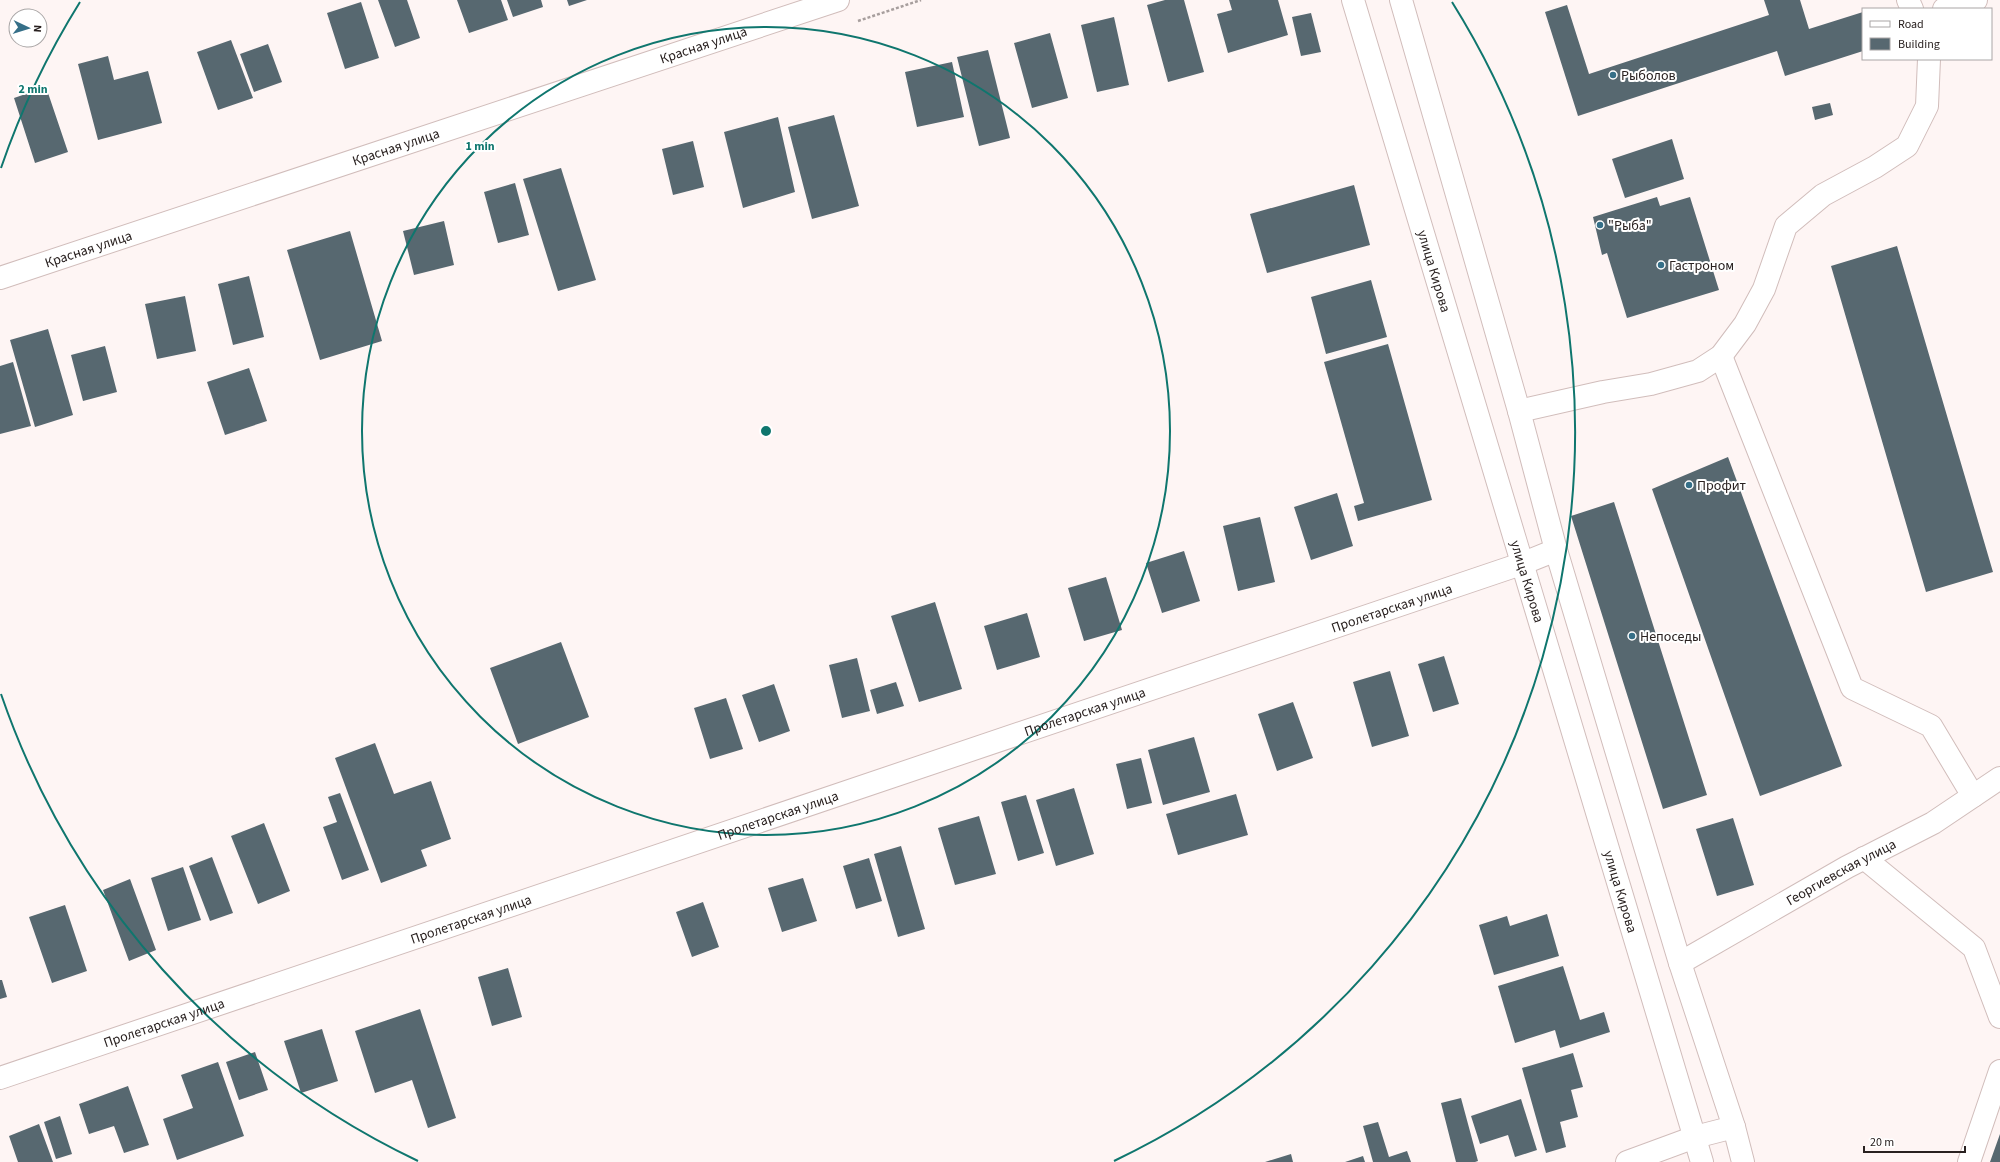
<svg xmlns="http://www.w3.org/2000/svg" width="2000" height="1162" viewBox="0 0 2000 1162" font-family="'Source Sans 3',sans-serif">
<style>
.building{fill:#576870}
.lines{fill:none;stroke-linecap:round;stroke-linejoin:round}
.minor-casing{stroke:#d1bdbb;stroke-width:24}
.path{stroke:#a79e9d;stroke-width:2.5;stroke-dasharray:3 2;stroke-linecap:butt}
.minor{stroke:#fff;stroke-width:22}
.ring{fill:none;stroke:#0f766e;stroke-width:2}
.poi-dot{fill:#356f88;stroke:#fff;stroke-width:1.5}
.labels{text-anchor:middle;stroke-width:4;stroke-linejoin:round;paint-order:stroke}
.street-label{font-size:14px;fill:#292120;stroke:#fff}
.poi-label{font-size:14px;fill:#292120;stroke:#fff;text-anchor:start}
.centre{fill:#0f766e;stroke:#fff;stroke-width:2}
.ring-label{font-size:12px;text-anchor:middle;font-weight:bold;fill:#0f766e;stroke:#fff;stroke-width:4;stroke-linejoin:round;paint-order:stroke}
</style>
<rect width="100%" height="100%" fill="#fef5f4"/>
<path class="building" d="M378,0H407L420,38L395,47Z
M457,0H501L508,20L469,33Z
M507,0H541L543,7L513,17Z
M567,0H587L569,6Z
M1165,0H1184L1204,72L1168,82L1147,5Z
M1229,0H1278L1288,35L1228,53L1217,14L1232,10Z
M1764,0H1800L1809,29L1863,12V51L1785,76L1777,51L1578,116L1545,12L1567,5L1589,74L1769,15Z
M361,2L379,58L345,69L327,13Z
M1311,13L1321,52L1301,56L1292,17Z
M1114,17L1129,85L1097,92L1081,25Z
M1050,33L1068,98L1032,108L1014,43Z
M231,40L253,98L218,110L197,52Z
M268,44L282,82L254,92L240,54Z
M988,50L1010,138L979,146L957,57Z
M108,56L114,80L148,71L162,123L98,140L78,64Z
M952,62L964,117L917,127L905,72Z
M46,87L68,152L35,163L14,98Z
M1830,103L1833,115L1815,120L1812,107Z
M834,115L859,206L812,219L788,127Z
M778,117L795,192L743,208L724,132Z
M1672,139L1684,179L1625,198L1612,159Z
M693,141L704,187L673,195L662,149Z
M561,168L596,280L558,291L523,179Z
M515,183L529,235L498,243L484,192Z
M1354,185L1370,245L1267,273L1250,214Z
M1657,197L1660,206L1690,197L1719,290L1627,318L1607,253L1602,255L1593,217Z
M444,221L454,265L414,275L403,231Z
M350,231L382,341L320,360L287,250Z
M1897,246L1993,572L1926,592L1831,266Z
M249,276L264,337L233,345L218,284Z
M1371,280L1387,337L1326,354L1311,297Z
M185,296L196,351L157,359L145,304Z
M48,329L73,415L35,427L10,340Z
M1388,344L1432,500L1358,521L1354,506L1364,503L1324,362Z
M105,346L117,392L83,401L71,355Z
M13,362L31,426L0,434V366Z
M249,368L267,421L225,435L207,382Z
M1728,457L1842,766L1760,796L1652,489Z
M1337,493L1353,546L1311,560L1294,507Z
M1614,502L1707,795L1663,809L1571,516Z
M1260,517L1275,582L1238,591L1223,526Z
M1184,551L1200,601L1162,613L1146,563Z
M1106,577L1122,630L1084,641L1068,588Z
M935,602L962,689L919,702L891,616Z
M1027,613L1040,657L997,670L984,626Z
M561,642L589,717L518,744L490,668Z
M1444,656L1459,704L1433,712L1418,664Z
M857,658L870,711L842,718L829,665Z
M1390,671L1409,736L1372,747L1353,682Z
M896,682L904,706L877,714L870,690Z
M774,684L790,731L759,742L742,695Z
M726,698L743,749L710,759L694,708Z
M1293,702L1313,758L1277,771L1258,714Z
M1194,737L1210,792L1163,805L1148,750Z
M375,743L394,794L431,781L451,839L421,850L427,866L381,883L335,758Z
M1141,758L1152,803L1127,809L1116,764Z
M1074,788L1094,854L1056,866L1036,800Z
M340,793L369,870L342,880L323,827L337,822L328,797Z
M1236,794L1248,835L1178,855L1166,814Z
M1026,795L1044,853L1018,861L1001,802Z
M979,816L996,874L955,885L938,828Z
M1733,818L1754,885L1717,896L1696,829Z
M264,823L290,891L258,904L231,836Z
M901,846L925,929L898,937L874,854Z
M212,857L233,913L210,921L189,866Z
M869,858L882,901L856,909L843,866Z
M183,867L201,920L168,931L151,878Z
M803,878L817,921L782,932L768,888Z
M130,879L156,950L129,961L103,890Z
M703,902L719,947L692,957L676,912Z
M65,905L87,971L52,983L29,917Z
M1547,914L1559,956L1494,975L1479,925L1507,916L1510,926Z
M1563,966L1580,1020L1604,1012L1610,1032L1560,1048L1555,1030L1515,1043L1498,986Z
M508,968L522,1017L492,1026L478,977Z
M0,980H2L7,997L0,999Z
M420,1009L456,1118L428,1128L412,1080L375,1093L355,1031Z
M322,1029L338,1081L301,1093L284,1041Z
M255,1052L268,1090L239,1100L226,1062Z
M1573,1053L1583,1087L1571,1090L1578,1117L1560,1122L1566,1147L1546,1153L1522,1068Z
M218,1062L244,1136L177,1160L163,1119L193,1108L181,1075Z
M128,1086L149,1145L124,1153L114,1126L89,1134L79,1104Z
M1461,1098L1478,1161L1475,1162H1456L1441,1103Z
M1521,1099L1537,1150L1515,1157L1508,1135L1480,1144L1471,1116Z
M60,1116L72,1154L56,1159L44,1122Z
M1378,1122L1389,1157L1407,1151L1411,1162H1373L1363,1126Z
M39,1124L53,1162H18L9,1136Z
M2000,1134V1162H1990Z
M1291,1154L1293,1162H1265Z
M1363,1156L1365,1162H1345Z"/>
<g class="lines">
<defs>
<g id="minor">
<path id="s1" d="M1353,0L1702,1162"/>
<path d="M1401,0L1519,411L1556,550L1680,963L1734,1127L1743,1162"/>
<path d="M1908,0L1912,9"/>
<path d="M1944,9L1976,0"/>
<path id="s2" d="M0,278L838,0"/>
<path d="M1721,356L1852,688L1931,726L1973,796"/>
<path d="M1519,411L1603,392L1651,384L1698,371L1721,356L1745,324L1764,289L1786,226L1823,195L1875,167L1907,146L1927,106L1929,59"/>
<path d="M1864,858L1974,948L2000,1017"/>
<path id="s3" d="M1680,963L1847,867L1933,823L2000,778"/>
<path id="s4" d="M0,1078L1521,564L1556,550"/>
<path d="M1627,1162L1695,1137L1734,1127"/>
<path d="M1969,1162L2000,1071"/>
</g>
</defs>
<use href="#minor" class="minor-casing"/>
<path class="path" d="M858,21L921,0"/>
<use href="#minor" class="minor"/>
</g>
<g class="ring">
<circle cx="766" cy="431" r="404"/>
<path d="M418 1161A809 809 0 0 1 1 694M1 168A809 809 0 0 1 80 2M1452 2A809 809 0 0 1 1114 1161"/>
</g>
<g class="poi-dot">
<circle cx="1613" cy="75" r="4"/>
<circle cx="1600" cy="225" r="4"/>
<circle cx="1661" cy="265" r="4"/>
<circle cx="1689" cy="485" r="4"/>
<circle cx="1632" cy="636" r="4"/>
</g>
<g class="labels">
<g class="street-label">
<text dy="5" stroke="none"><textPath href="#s2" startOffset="741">Красная улица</textPath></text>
<text dy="5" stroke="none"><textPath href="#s2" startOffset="417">Красная улица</textPath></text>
<text dy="5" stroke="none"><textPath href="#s2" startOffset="93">Красная улица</textPath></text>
<text dy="5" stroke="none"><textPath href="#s1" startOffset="283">улица Кирова</textPath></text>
<text dy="5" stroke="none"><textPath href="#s1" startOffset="607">улица Кирова</textPath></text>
<text dy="5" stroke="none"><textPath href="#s4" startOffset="1469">Пролетарская улица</textPath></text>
<text dy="5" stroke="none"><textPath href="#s4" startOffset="1145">Пролетарская улица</textPath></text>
<text dy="5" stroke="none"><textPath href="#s4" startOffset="821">Пролетарская улица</textPath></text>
<text dy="5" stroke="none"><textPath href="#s3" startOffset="185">Георгиевская улица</textPath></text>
<text dy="5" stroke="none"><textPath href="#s1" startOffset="931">улица Кирова</textPath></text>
<text dy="5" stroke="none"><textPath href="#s4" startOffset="497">Пролетарская улица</textPath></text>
<text dy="5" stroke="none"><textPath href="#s4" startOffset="173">Пролетарская улица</textPath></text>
</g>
<g class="poi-label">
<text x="1621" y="80">Рыболов</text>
<text x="1608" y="230">"Рыба"</text>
<text x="1669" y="270">Гастроном</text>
<text x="1697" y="490">Профит</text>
<text x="1640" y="641">Непоседы</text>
</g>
</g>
<circle cx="766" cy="431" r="6" class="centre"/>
<g class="ring-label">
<text x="33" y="93">2 min</text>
<text x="480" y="150">1 min</text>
</g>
<rect x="1862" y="8" width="130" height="52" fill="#ffffff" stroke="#a9a6a6"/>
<rect x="1870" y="21" width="20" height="6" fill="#ffffff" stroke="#a9a6a6"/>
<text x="1898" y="28" font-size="12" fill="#292120">Road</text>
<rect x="1870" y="38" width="20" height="12" fill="#576870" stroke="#a9a6a6"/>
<text x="1898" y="48" font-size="12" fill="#292120">Building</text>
<g transform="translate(28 28) rotate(94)"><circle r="19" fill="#ffffff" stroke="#a9a6a6"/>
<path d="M0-3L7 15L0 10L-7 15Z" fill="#356f88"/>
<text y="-6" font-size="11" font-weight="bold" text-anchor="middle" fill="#292120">N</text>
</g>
<path d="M1864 1146v6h101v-6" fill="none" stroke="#292120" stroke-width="2"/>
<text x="1870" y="1146" font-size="12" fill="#292120" stroke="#ffffff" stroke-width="3" paint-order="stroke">20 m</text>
</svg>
